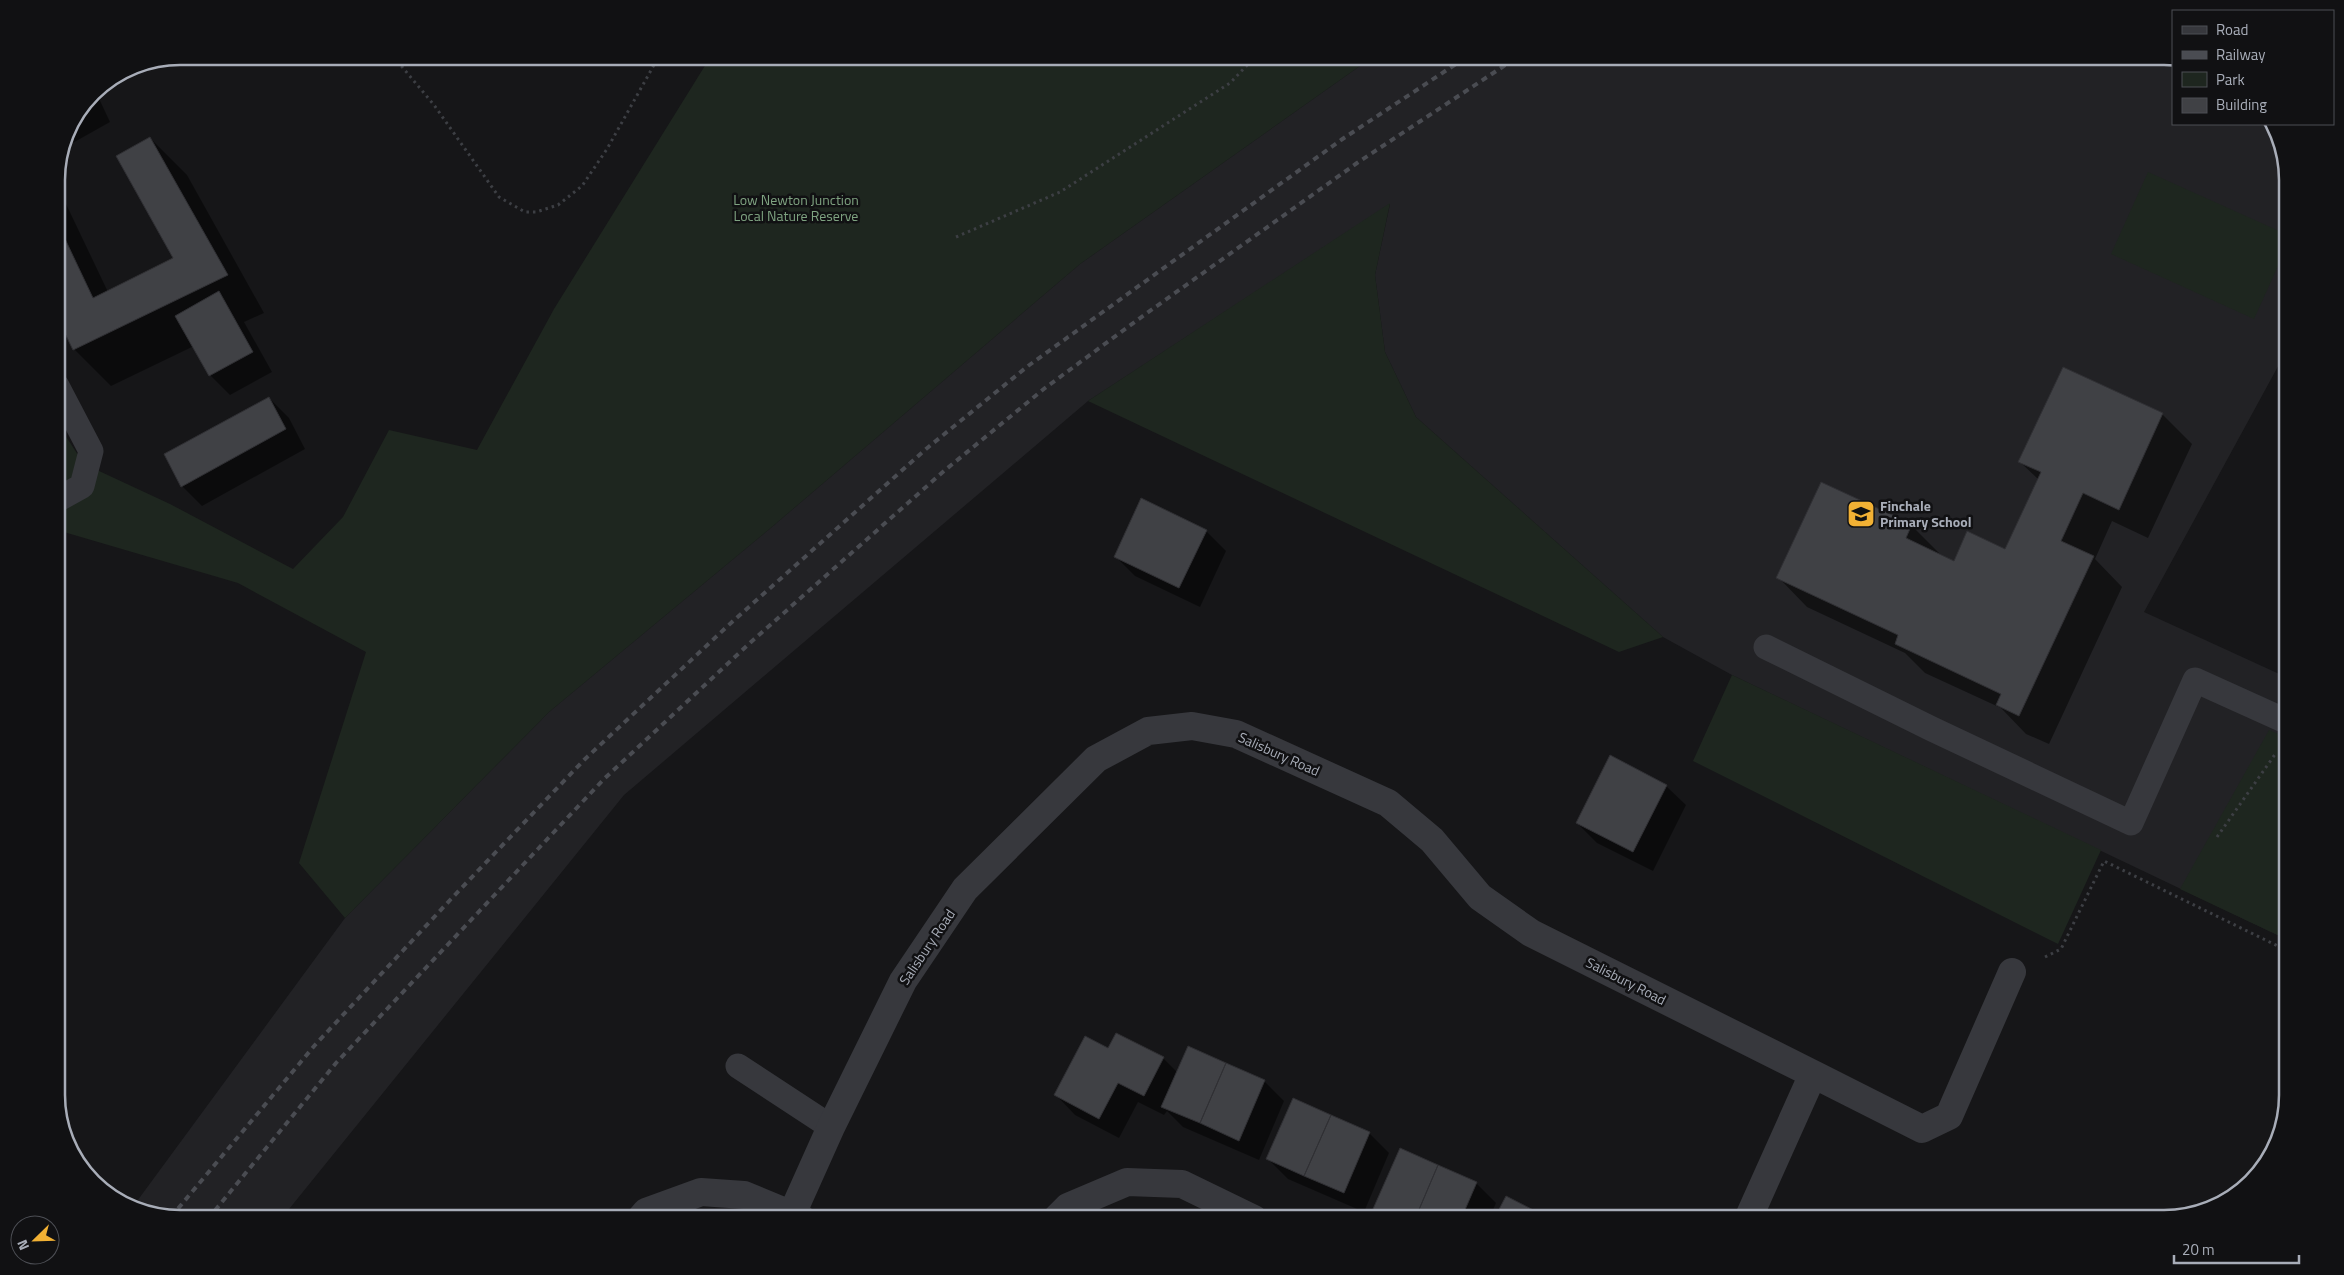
<svg xmlns="http://www.w3.org/2000/svg" width="2344" height="1275" viewBox="0 0 2344 1275" font-family="'Titillium Web',sans-serif">
<style>
.built{fill:#222225}
.green{fill:#1e261f}
.shadow{fill:#0007}
.building{fill:#404145;stroke:#303034}
.lines{fill:none;stroke-linecap:round;stroke-linejoin:round}
.path{stroke:#3d3f44;stroke-width:3;stroke-dasharray:2.5 4;stroke-linecap:butt}
.lane{stroke:#37383d;stroke-width:25}
.street{stroke:#37383d;stroke-width:28}
.rail{stroke:#4a4c52;stroke-width:4;stroke-dasharray:6 5;stroke-linecap:butt}
.labels{text-anchor:middle;stroke-width:5;stroke-linejoin:round;paint-order:stroke}
.park-label{font-size:14px;fill:#7fa381;stroke:#111113}
.poi-label{font-size:14px;font-weight:bold;fill:#a8adb8;stroke:#111113;text-anchor:start}
.street-label{font-size:14px;fill:#a8adb8;stroke:#111113}
.rim{fill:none;stroke:#a8adb8;stroke-width:2.5}
</style>
<rect width="100%" height="100%" fill="#161618"/>
<path class="built" d="M1374,56H2164L2173,58V124H2271L2287,172L2288,348L2144,612L2288,678V940L1732,675L1663,637L1416,417L1385,352L1375,275L1390,204L1088,401L624,795L281,1219H180L132,1208L345,918L549,712L773,526L1080,264Z"/>
<path class="green" d="M711,56H1374L1080,264L773,526L549,712L345,918L299,863L366,652L238,583L57,530V423L84,464L170,504L293,569L343,517L389,430L477,450L554,309Z
M2148,172L2288,235V244L2254,319L2111,254Z
M1390,203L1375,275L1385,352L1416,417L1663,637L1619,652L1088,401Z
M1732,675L2101,850L2058,944L1693,761Z
M2269,730L2288,738V940L2180,889Z"/>
<path class="shadow" d="M95,90L110,122L62,149L66,132Z
M150,138L187,175L264,313L244,322L272,372L230,395L210,375L194,346L111,386L74,349L57,314V185L108,292L174,258Z
M2064,368L2163,415L2192,444L2148,538L2112,521L2095,559L2122,587L2049,744L2026,734L2001,708L1925,673L1905,653L1807,607L1778,577L1911,525L1940,554L1954,562L2006,551L2039,480L2020,462Z
M269,398L289,418L305,449L202,506L182,486Z
M1206,531L1226,551L1200,607L1135,576L1115,556Z
M1666,786L1686,805L1653,871L1597,843L1577,823Z
M1109,1049L1163,1058L1178,1073L1264,1081L1284,1101L1259,1160L1183,1127L1167,1111L1164,1115L1138,1102L1119,1138L1075,1115L1056,1095Z
M1369,1133L1389,1153L1364,1212L1288,1179L1268,1159Z
M1476,1183L1496,1203L1489,1219H1385L1375,1209Z"/>
<path class="building" d="M150,137L228,275L73,350L57,317V222L93,298L173,258L116,156Z
M219,291L253,352L209,376L175,316Z
M2063,367L2163,413L2119,510L2083,493L2061,541L2094,556L2019,716L1996,705L2001,694L1895,644L1898,635L1776,578L1821,482L1912,524L1906,538L1954,561L1967,531L2005,549L2041,472L2018,462Z
M269,397L286,429L181,487L164,454Z
M1141,498L1207,530L1179,588L1114,557Z
M1610,755L1667,785L1633,852L1576,823Z
M1116,1033L1164,1057L1144,1096L1118,1083L1099,1119L1054,1095L1085,1036L1108,1048Z
M1188,1046L1226,1063L1200,1123L1161,1107Z
M1226,1063L1265,1080L1239,1141L1200,1123Z
M1293,1098L1331,1115L1304,1176L1266,1159Z
M1331,1115L1370,1132L1344,1193L1304,1176Z
M1400,1148L1438,1165L1415,1219H1396L1373,1209Z
M1438,1165L1477,1182L1461,1219H1415Z
M1506,1196L1551,1219H1494Z"/>
<g class="lines">
<path class="path" d="M393,56L434,105L499,197L525,212H536L558,205L582,186L607,149L659,56
M956,237L1060,192L1230,83L1256,56
M2217,837L2276,753
M2045,957L2061,949L2104,861L2288,951"/>
<path class="lane" d="M57,386L91,451L82,486L57,500
M1766,647L1932,729L2131,823L2195,680L2288,722
M738,1066L831,1127"/>
<path class="street" d="M1813,1074L1922,1129L1949,1116L2012,972
M792,1214L831,1127L903,981L965,889L1096,759L1148,731L1192,726L1236,734L1388,803L1432,840L1480,897L1531,933L1813,1074L1748,1219
M640,1219L646,1212L701,1192L744,1195L802,1219
M1056,1219L1068,1207L1127,1182L1182,1184L1254,1219"/>
<path class="rail" d="M171,1217L315,1045L451,899L584,760L732,622L926,449L1028,366L1341,140L1468,56
M208,1219L336,1063L604,779L751,642L944,471L1045,388L1147,313L1357,163L1519,56"/>
</g>
<defs>
<symbol id="school-square" viewBox="-11 -11 22 22"><rect x="-9" y="-9" width="18" height="18" rx="4" fill="#f2b134" stroke="#111113"/><path d="M0-5L7-2L0 1L-7-2ZM-4 1L0 2.5L4 1V4Q0 6-4 4Z" fill="#111"/></symbol>
</defs>
<g fill-rule="evenodd">
<use href="#school-square" x="1845" y="498" width="32" height="32"/>
</g>
<g class="labels">
<g class="park-label">
<text x="796" y="205">Low Newton Junction<tspan x="796" dy="16">Local Nature Reserve</tspan></text>
</g>
<g class="poi-label">
<text x="1880" y="511">Finchale<tspan x="1880" dy="16">Primary School</tspan></text>
</g>
<g class="street-label">
<text transform="translate(1279 754) rotate(24)" y="5">Salisbury Road</text>
<text transform="translate(927 947) rotate(-56)" y="5">Salisbury Road</text>
<text transform="translate(1626 981) rotate(27)" y="5">Salisbury Road</text>
</g>
</g>
<path d="M0 0H2344V1275H0ZM180 65H2164A115 115 0 0 1 2279 180V1095A115 115 0 0 1 2164 1210H180A115 115 0 0 1 65 1095V180A115 115 0 0 1 180 65Z" fill="#111113" fill-rule="evenodd"/>
<path class="rim" d="M180 65H2164A115 115 0 0 1 2279 180V1095A115 115 0 0 1 2164 1210H180A115 115 0 0 1 65 1095V180A115 115 0 0 1 180 65Z"/>
<rect x="2172" y="10" width="162" height="115" fill="#111113" stroke="#4d4f55"/>
<rect x="2182" y="26" width="25" height="8" fill="#37383d" stroke="#4d4f55"/>
<text x="2216" y="35" font-size="15" fill="#a8adb8">Road</text>
<rect x="2182" y="51" width="25" height="8" fill="#4a4c52" stroke="#4d4f55"/>
<text x="2216" y="60" font-size="15" fill="#a8adb8">Railway</text>
<rect x="2182" y="72" width="25" height="15" fill="#1e261f" stroke="#4d4f55"/>
<text x="2216" y="85" font-size="15" fill="#a8adb8">Park</text>
<rect x="2182" y="98" width="25" height="15" fill="#404145" stroke="#4d4f55"/>
<text x="2216" y="110" font-size="15" fill="#a8adb8">Building</text>
<g transform="translate(35 1240) rotate(247)"><circle r="24" fill="#111113" stroke="#4d4f55"/>
<path d="M0-4L9 19L0 12L-9 19Z" fill="#f2b134"/>
<text y="-8" font-size="14" font-weight="bold" text-anchor="middle" fill="#a8adb8">N</text>
</g>
<path d="M2174 1255v8h125v-8" fill="none" stroke="#a8adb8" stroke-width="2.5"/>
<text x="2182" y="1255" font-size="15" fill="#a8adb8" stroke="#111113" stroke-width="4" paint-order="stroke">20 m</text>
</svg>
